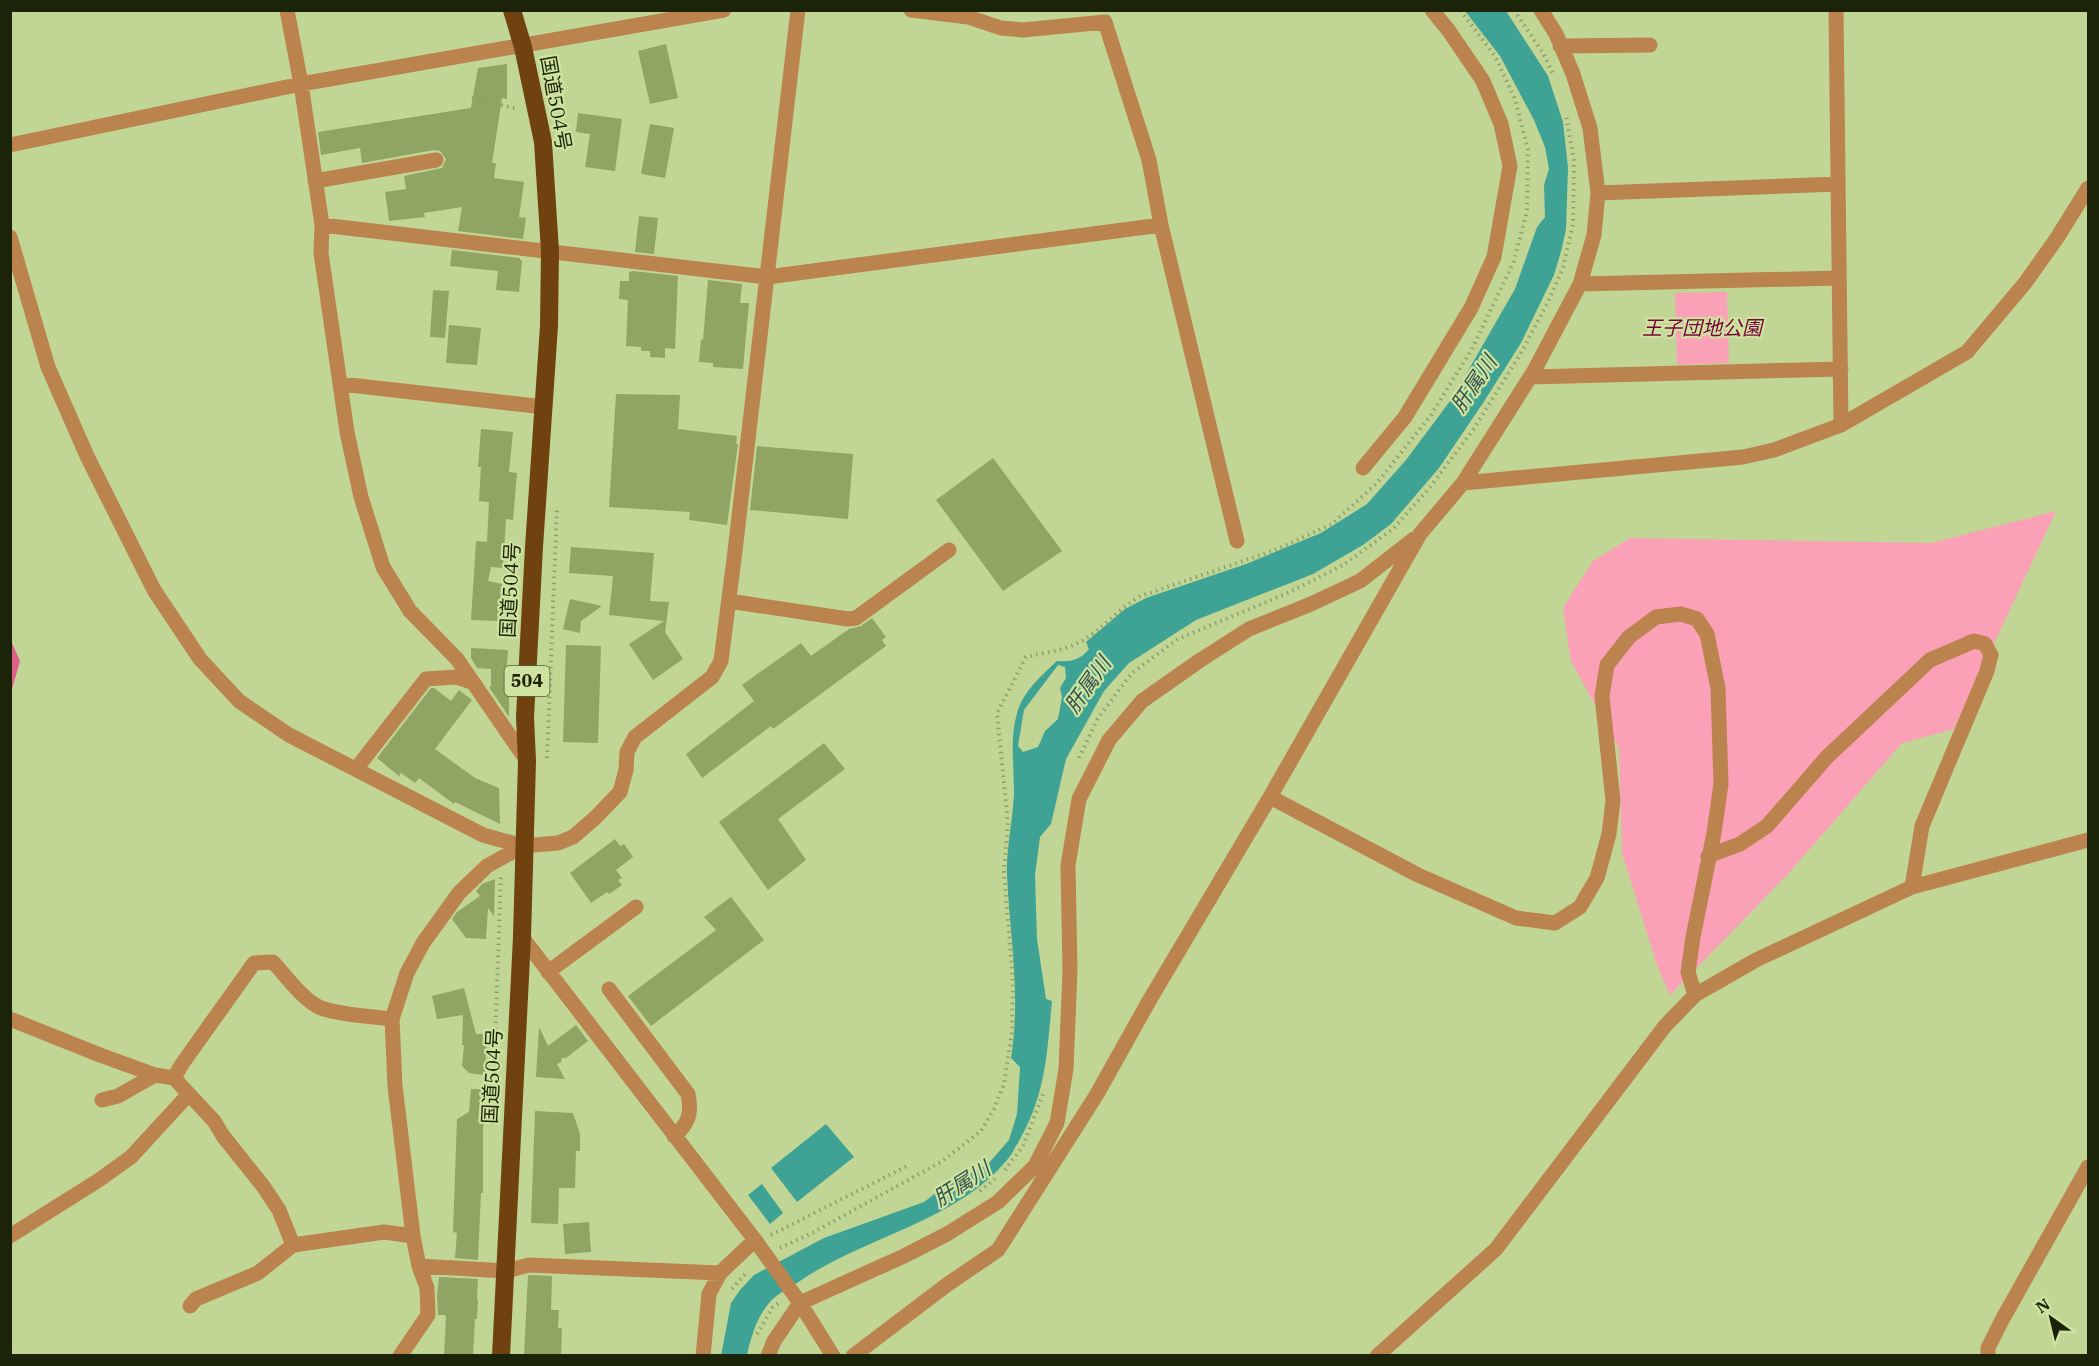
<svg xmlns="http://www.w3.org/2000/svg" width="2099" height="1366" viewBox="0 0 2099 1366" font-family="'IBM Plex Serif','Noto Sans JP',serif">
<style>
.green{fill:#faa0b7}
.forest{fill:#dd6188}
.water{fill:#3ea395;fill-rule:evenodd}
.building{fill:#90a463}
.lines{fill:none;stroke-linecap:round;stroke-linejoin:round}
.path{stroke:#8e9f69;stroke-width:4;stroke-dasharray:1.5 4.5;stroke-linecap:butt}
.minor{stroke:#bb834e;stroke-width:15}
.highway{stroke:#6f4210;stroke-width:18}
.minor-bridge{stroke:#bb834e;stroke-width:15}
.labels{text-anchor:middle;stroke-width:4.5;stroke-linejoin:round;paint-order:stroke}
.shield{fill:#cee3a0;stroke:#515d36;stroke-width:1.5}
.shield-label{font-size:18px;font-weight:bold;fill:#1b2308}
.street-label{font-size:20px;fill:#1b2308;stroke:#cee3a0}
.park-label{font-size:20px;font-style:italic;fill:#790038;stroke:#cee3a0}
.water-label{font-size:21px;font-style:italic;fill:#34534e;stroke:#cee3a0}
</style>
<rect width="100%" height="100%" fill="#c1d694"/>
<path class="green" d="M1727,292L1729,363L1677,365L1675,293Z
M2056,511L1954,729L1902,743L1787,875L1670,995L1657,965L1622,853L1619,748L1571,661L1563,608L1593,561L1630,538L1931,543Z"/>
<path class="forest" d="M11,641L20,661L11,693Z"/>
<path class="water" d="M1465,11H1506L1548,76L1563,122L1568,168L1566,229L1562,248L1554,275L1521,343L1483,403L1439,468L1391,524L1363,545L1313,574L1196,620L1129,663L1104,691L1066,759L1051,824L1040,837L1035,875L1037,939L1046,999L1052,1001C1047,1053 1046,1094 1019,1141C1015,1147 1012,1155 1007,1160C957,1221 864,1237 800,1281C791,1287 778,1293 770,1302C757,1316 751,1337 747,1355L721,1356L731,1303L740,1290L754,1275L824,1238L924,1202L945,1186L988,1164L1009,1140L1017,1114L1020,1067L1011,1058C1021,993 1010,939 1007,875C1006,848 1013,820 1014,793C1014,764 1009,735 1019,707C1026,689 1043,674 1057,661C1071,662 1080,660 1089,649L1086,642L1125,609L1146,598L1246,564L1321,533L1367,504L1406,460L1453,397L1515,289L1537,227L1545,217L1544,185L1549,169L1545,147L1534,120L1500,56ZM1058,665L1065,667L1066,678L1060,688L1062,697L1058,719L1045,731L1038,747L1023,752L1018,746L1024,710Z
M826,1124L854,1157L797,1202L771,1168Z
M762,1184L783,1213L770,1224L748,1195Z"/>
<path class="building" d="M666,44L678,98L650,104L638,51Z
M507,64V99L502,98L492,163H496L494,178L524,182L519,217L526,218L523,239L458,231L462,207L424,213L425,217L389,221L385,192L406,189L404,176L442,168L446,159L440,151L434,150L362,163L360,148L321,155L318,132L471,108L478,68Z
M578,113L622,119L615,171L585,167L590,134L576,132Z
M650,124L674,128L665,178L641,174Z
M639,216L658,218L654,254L635,252Z
M452,250L520,258V260H522L519,292L496,290L498,271L450,266Z
M633,271L678,276L675,349L665,348V358L650,357V351H641V347L626,346L628,300L619,299L620,281H629V272Z
M708,280L742,284L740,303H749L743,369L713,367V363L699,362L701,339L703,340Z
M433,290L449,291L445,338L430,337Z
M449,325L481,328L477,365L446,363Z
M616,394L680,395L678,429L737,436L736,444H738L727,525L689,520L690,512L609,507Z
M481,429L513,432L509,472L517,473L513,520L506,519L503,568L491,567L488,581L502,584L500,621L471,620L476,541L487,542L489,502L479,501L481,467H478Z
M757,446L853,454L848,519L750,510Z
M993,458L1062,551L1003,591L936,500Z
M571,547L654,553L650,601L669,602L665,632L683,659L653,680L629,644L664,621L609,615L613,576L569,573Z
M570,599L602,606L581,621L580,633L563,629Z
M872,618L886,637L882,640L886,646L773,729L771,726L702,778L686,754L754,701L742,685L801,643L811,656L849,629L861,626Z
M566,645L601,646L598,743L563,742Z
M471,648L508,650L506,676L509,674V717L489,687L491,686V669L477,668L471,658Z
M431,688H434L451,701L459,690L472,700L435,749L475,778L499,788L500,824L455,802L454,804L419,778L415,783L401,773L399,776L377,758Z
M824,743L845,769L778,819L806,860L768,890L719,822Z
M615,839L620,846L624,844L633,857L616,870L622,878L618,880L622,885L609,894L607,892L591,903L570,873Z
M495,879L494,916L488,908L486,939L466,938L452,919L457,912L480,896L476,891L482,884Z
M731,897L764,940L651,1026L628,996L716,930L704,917Z
M464,988L476,1034H487L485,1075L469,1073L462,1066L464,1045H462L463,1015L437,1019L432,996Z
M576,1025L588,1041L566,1058H562L561,1062L557,1064L565,1079L536,1077L539,1027L548,1046Z
M471,1089H485L483,1133V1193H481L478,1260L455,1258L457,1233L453,1232L457,1119L469,1112Z
M535,1111L573,1113L580,1134V1151H576L575,1188H559L558,1224L531,1223Z
M589,1222L591,1252L565,1254L563,1224Z
M528,1275L552,1276L551,1310H559L558,1328H562L561,1356H524Z
M439,1277L478,1279L477,1299L478,1300L477,1319H475L473,1356H444L446,1317L445,1315H438L437,1296Z"/>
<g class="lines">
<path class="path" d="M1514,10L1543,53L1554,76
M472,98L518,109
M547,758L557,507
M1079,758L1098,718L1132,673L1178,639L1290,592L1343,565L1393,529L1431,486L1473,430L1521,353L1547,304L1563,268L1573,224L1574,161L1566,115
M492,1125L501,875
M1005,1170L1023,1146L1043,1094
M980,1191L995,1179
M771,1235L909,1165
M780,1248L814,1232L941,1162L981,1131L994,1109L1004,1084L1012,1032L1013,982L1004,872L1008,823L997,713L1026,657C1042,653 1061,651 1076,644C1100,633 1117,609 1141,596L1275,550L1332,524L1377,483L1431,415L1472,349L1514,261L1527,211L1528,150L1515,99L1495,56L1460,10
M732,1289L745,1274
M757,1334L773,1307L780,1302"/>
<path class="minor" d="M287,10L301,84L322,225L321,253L347,432L361,497L383,567L410,611L457,659L527,761
M911,10L968,17L1001,28L1023,30L1105,22L1149,160L1161,225L1237,541
M1836,10L1841,425
M1560,46L1650,45
M10,145L301,84L724,10
M315,181L436,160
M1598,193L1838,184
M322,225L767,277L1161,225
M10,237L48,367L87,456L154,590L200,659L239,701L289,735L483,835L523,846L558,843L573,837L595,818L620,792L626,770L627,752L635,737L712,677L721,661L735,551L798,10
M1580,284L1839,278
M1530,377L1841,369
M341,384L544,407
M1363,468L1405,417L1471,308L1494,257L1510,166L1501,124L1483,81L1449,31L1432,10
M1463,483L1743,457L1774,450L1841,425L1967,352L2025,283L2057,238L2088,188
M729,601L848,619L856,618L949,550
M356,769L426,679L456,677L474,683
M1270,797L1418,875L1516,918L1555,923L1580,907L1597,878L1609,834L1613,801L1602,696L1607,665L1629,637L1656,617L1681,614L1697,619L1707,634L1718,688L1721,784L1714,833L1693,937L1688,972L1695,995
M1708,856L1740,844L1767,826L1827,757L1930,660L1974,641L1985,644L1991,655L1987,671L1922,826L1912,887
M522,937L755,1240L720,1273L709,1294L703,1356
M548,972L636,907
M609,989L688,1094C692,1112 689,1124 674,1136
M10,1019L100,1055L155,1075L174,1078L182,1064L254,963L273,962C286,976 300,996 317,1006C330,1014 375,1017 392,1019
M174,1078L214,1121L223,1136L263,1186L279,1210L293,1245L384,1232L413,1236
M102,1100L118,1096L155,1075
M10,1236L99,1180L131,1157L188,1095
M419,1266L506,1271L529,1265L720,1273
M800,1303L833,1356
M190,1306L196,1299L258,1273L293,1245
M400,1356L428,1315L427,1288L419,1266L413,1236L395,1086L392,1019L407,973L423,943L459,893L487,866L523,846
M768,1356L774,1341L800,1303L904,1256L947,1234L998,1202L1035,1166L1057,1123L1066,1069L1070,971L1068,865L1079,799L1109,740L1142,701L1199,661L1249,629L1311,604L1360,581L1414,539
M853,1356L948,1284L998,1250L1097,1094L1149,1001L1270,797L1420,534L1463,483L1534,371L1580,284L1594,235L1598,193L1590,128L1573,74L1556,34L1541,10
M1377,1356L1496,1249L1665,1026L1695,995L1756,960L1912,887L2088,840
M1988,1356V1348L2002,1320L2088,1167"/>
<path class="highway" d="M501,1356L522,937L527,761L525,717L534,547L549,326L550,251L543,142L523,47L512,10"/>
<path class="minor-bridge" d="M755,1240L800,1303"/>
</g>
<g class="labels">
<rect class="shield" x="504.5" y="666" width="45" height="30" rx="4.5"/>
<g class="shield-label">
<text x="527" y="687">504</text>
</g>
<g class="street-label">
<text transform="translate(556 103) rotate(80)" y="7">国道504号</text>
<text transform="translate(510 590) rotate(-87)" y="7">国道504号</text>
<text transform="translate(492 1076) rotate(-87)" y="7">国道504号</text>
</g>
<g class="park-label">
<text x="1702" y="335">王子団地公園</text>
</g>
<g class="water-label">
<text transform="translate(1474 384) rotate(-56)" y="7">肝属川</text>
<text transform="translate(1088 685) rotate(-55)" y="7">肝属川</text>
<text transform="translate(962 1184) rotate(-33)" y="7">肝属川</text>
</g>
</g>
<rect width="2099" height="1366" fill="none" stroke="#1b2308" stroke-width="24"/>
<g transform="translate(2051 1318) rotate(326)" stroke="#cee3a0" stroke-width="4.5" paint-order="stroke">
<path d="M0-4.5L10 22L0 15L-10 22Z" fill="#1b2308"/>
<text y="-9" font-size="16" font-weight="bold" text-anchor="middle" fill="#1b2308">N</text>
</g>
</svg>
